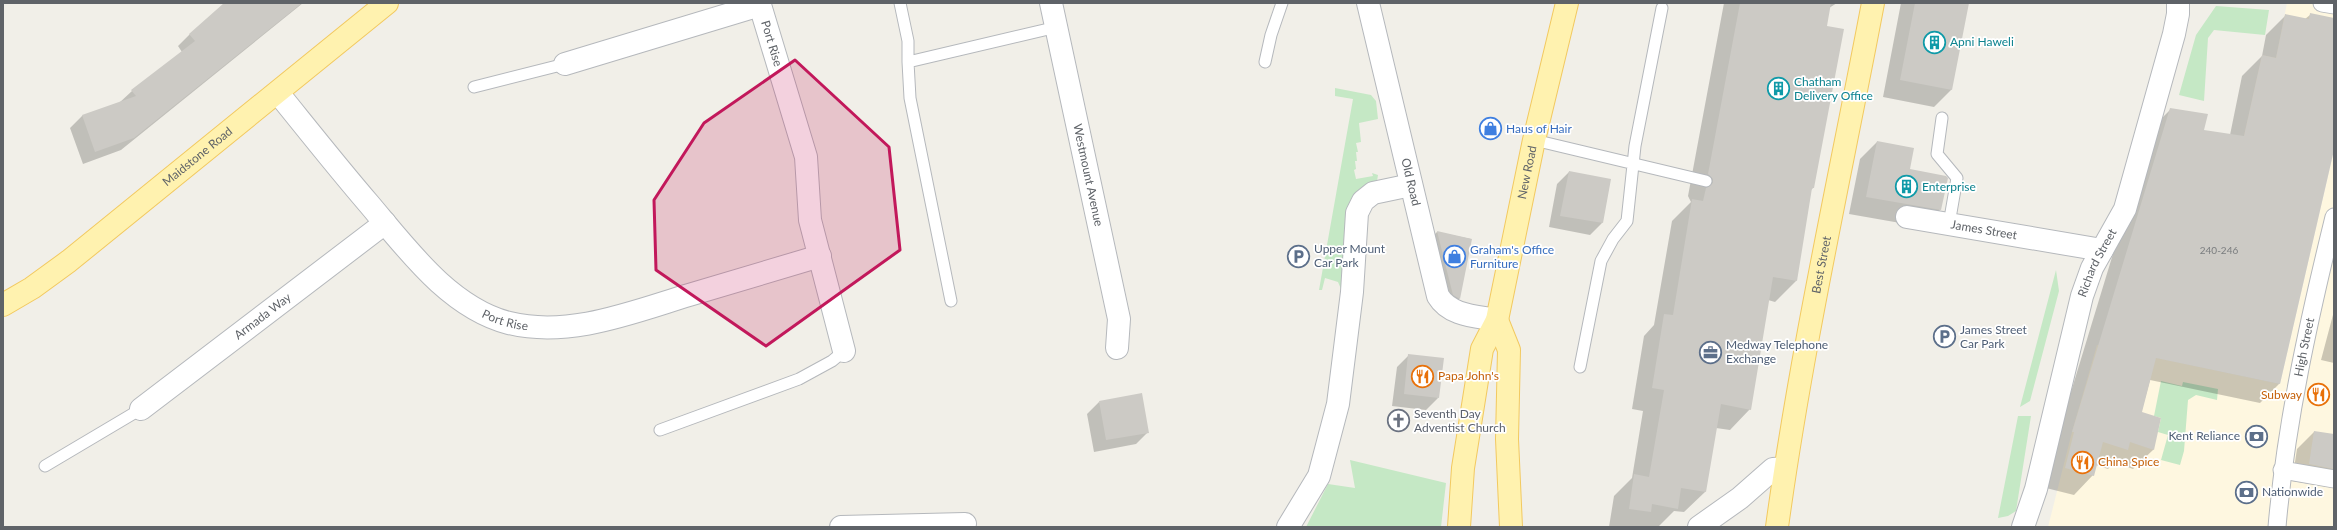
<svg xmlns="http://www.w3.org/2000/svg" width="2337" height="530" viewBox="0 0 2337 530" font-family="Lato,sans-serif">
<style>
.commercial{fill:#fef7e0}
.green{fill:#c5e8c5}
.shadow{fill:#0003}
.building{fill:#cccac5}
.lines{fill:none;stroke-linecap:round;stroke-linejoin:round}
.service-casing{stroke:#b5b8bc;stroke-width:13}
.pedestrian-casing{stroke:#b5b8bc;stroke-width:19}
.minor-casing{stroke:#b5b8bc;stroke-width:24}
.primary-casing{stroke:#f2c960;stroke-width:24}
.service{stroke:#fff;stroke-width:11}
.pedestrian{stroke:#fff;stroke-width:17}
.minor{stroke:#fff;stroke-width:22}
.primary{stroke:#fff2af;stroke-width:22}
.marked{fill:#c2185b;fill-opacity:0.2;stroke:#c2185b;stroke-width:3;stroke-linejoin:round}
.labels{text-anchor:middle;stroke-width:3.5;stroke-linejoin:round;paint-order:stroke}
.number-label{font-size:10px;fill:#7a7d7f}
.culture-label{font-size:12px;fill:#0d838f;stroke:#fff;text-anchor:start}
.street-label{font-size:12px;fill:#5f6368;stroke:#fff}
.shop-label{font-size:12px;fill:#366cbe;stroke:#fff;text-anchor:start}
.service-label{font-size:12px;fill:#4e5e75;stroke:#fff;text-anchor:start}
.food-label{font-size:12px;fill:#c56008;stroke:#fff;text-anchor:start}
.worship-label{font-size:12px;fill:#5b616d;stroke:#fff;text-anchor:start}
</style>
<rect width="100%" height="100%" fill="#f1efe8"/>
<path class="commercial" d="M2287,3H2334V527H2048L2072,432L2097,345L2280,384L2333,155L2244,136L2262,55L2276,58Z"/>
<path class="green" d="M2216,6L2269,10L2265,35L2214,30L2208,38L2204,101L2179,95L2196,35Z
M1335,88L1371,95L1376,101L1378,119L1359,123L1361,142L1356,143L1358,152H1356L1357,161H1355L1356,169L1354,170L1356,179L1373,176L1372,173L1378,175L1377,181L1344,288L1341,289L1338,282L1325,278L1322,290H1319L1353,99L1335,96Z
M2056,270L2059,291L2030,401L2020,407Z
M2161,381L2182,386L2183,382L2218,389L2217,400L2196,395L2188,400L2184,451L2180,465L2161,460L2168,435L2158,432L2161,418L2154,416Z
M2018,416H2031L2016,511L2008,516L1998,518Z
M1350,460L1446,483L1441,527H1306L1328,484L1355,488Z"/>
<path class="shadow" d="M244,3H303L121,150L83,164L70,128L82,116L119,103L132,91L182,52L178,46L190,34Z
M1724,3H1837L1829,8L1826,27L1813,188L1811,190L1796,281L1775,302L1768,300L1750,409L1730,430L1716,428L1705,492L1684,512L1674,511L1658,527H1609L1614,496L1632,478L1643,411L1632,409L1644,336L1654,325L1672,221L1691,202L1688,196Z
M1901,3H1968L1951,90L1934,107L1883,97Z
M2286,15L2305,19L2310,15L2334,19V144L2279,384L2260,403L2150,380L2141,413L2160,419L2153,450L2133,469L2114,462L2108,469L2096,465L2093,475L2074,495L2046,488L2053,451L2151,129L2171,109L2203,131L2230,135L2242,76L2262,56L2266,35Z
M1877,142L1909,170L1940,210L1923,227L1849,214L1860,159Z
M1569,172L1609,180L1602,223L1590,235L1549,227L1557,184Z
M1437,232L1471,239L1459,299L1447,310L1425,244Z
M2334,311V363L2321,360Z
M1409,355L1438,398L1426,410L1392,406L1397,367Z
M1099,402L1148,432L1136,444L1094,452L1087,414Z
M2314,432L2334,435V488L2292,481L2297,449Z"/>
<path class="building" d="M224,3H302L134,138L95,152L82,115L136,96L131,90L195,41L189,34Z
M1740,3H1831L1827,26L1844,29L1814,188H1812L1797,281L1773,277L1751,410L1721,404L1706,492L1681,488L1678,509L1652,504L1651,512L1629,509L1634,474L1649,477L1664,390L1652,388L1664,314L1673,315L1692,199L1703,201L1706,188L1713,183V179L1708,174Z
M1915,3H1969L1952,90L1900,80Z
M2310,13L2334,18V150L2280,384L2156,358L2142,412L2161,418L2154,450L2130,442L2128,450L2103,442L2094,476L2065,468L2074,432H2072L2170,108L2208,114L2204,130L2244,136L2262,55L2276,58L2285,14L2309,19Z
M1877,141L1914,148L1910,169L1946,176L1948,178L1941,210L1866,197Z
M1569,171L1611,179L1603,223L1560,216Z
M1437,231L1472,239L1460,299L1453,295Z
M1408,354L1444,358L1439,398L1404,394Z
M1142,393L1149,433L1106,440L1099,401Z
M2314,431L2334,434V469L2309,464Z"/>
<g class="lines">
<defs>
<path id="service" d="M900,3L908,41V62L1057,27
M908,62L910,98L951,301
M1265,62L1271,35L1282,3
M474,87L565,64
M1942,118L1937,154L1957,178L1949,224
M1534,140L1706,181
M1580,367L1601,261L1613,239L1627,221L1635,146L1662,8
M660,430L799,379L832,361L844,351
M45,466L141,409"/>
<g id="pedestrian">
<path d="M2322,3L2334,5"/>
<path d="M2282,470L2334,479"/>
<path id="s1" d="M2277,527C2286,422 2309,319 2334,217"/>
</g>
<g id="minor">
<path id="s2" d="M1051,3L1119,319L1117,348"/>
<path id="s3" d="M1368,3L1438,296C1450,316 1476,316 1497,320"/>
<path id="s4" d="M565,64L760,5L806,157L810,220L844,351"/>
<path id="s5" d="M278,93C308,130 338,168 369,204C407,249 450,308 509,323C569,338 633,312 689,295C733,282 777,269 820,256"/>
<path id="s6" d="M1907,217L2102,250"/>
<path id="s7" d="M141,409L385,223"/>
<path d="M841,527L965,524"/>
<path d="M1288,527L1319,476L1338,404L1352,292L1357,213L1363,201L1373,193L1411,185"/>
<path d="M1699,527L1740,498L1773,469L1785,468"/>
<path id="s8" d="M2023,527L2036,489L2082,296L2092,268L2125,209L2174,34L2178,14V3"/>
</g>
<g id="primary">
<path id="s9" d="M3,305L32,288L69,261L387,3"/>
<path d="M1497,320L1509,350L1507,439L1511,527"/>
<path id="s10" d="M1459,527L1463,468L1482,349L1497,320L1534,140L1567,3"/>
<path id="s11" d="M1777,527C1801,351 1840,177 1873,3"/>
</g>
</defs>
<use href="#service" class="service-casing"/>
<use href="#pedestrian" class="pedestrian-casing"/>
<use href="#minor" class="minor-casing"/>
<use href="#primary" class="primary-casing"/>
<use href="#service" class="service"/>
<use href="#pedestrian" class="pedestrian"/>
<use href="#minor" class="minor"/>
<use href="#primary" class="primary"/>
</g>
<path class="marked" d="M795,60L889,147L900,250L766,346L656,270L654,200L704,123Z"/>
<defs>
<symbol id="building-ring" viewBox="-11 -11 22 22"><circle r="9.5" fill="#fff" stroke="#0f9aa8" stroke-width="1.5"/><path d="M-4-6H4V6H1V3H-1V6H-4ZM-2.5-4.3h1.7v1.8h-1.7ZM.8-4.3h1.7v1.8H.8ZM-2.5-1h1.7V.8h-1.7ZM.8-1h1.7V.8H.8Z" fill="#0f9aa8"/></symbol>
<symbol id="shop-ring" viewBox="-11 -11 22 22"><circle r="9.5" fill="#fff" stroke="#3f7fe0" stroke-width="1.5"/><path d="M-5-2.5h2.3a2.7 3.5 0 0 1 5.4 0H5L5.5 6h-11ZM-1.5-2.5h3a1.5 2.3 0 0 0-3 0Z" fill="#3f7fe0"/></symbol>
<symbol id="parking-ring" viewBox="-11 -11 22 22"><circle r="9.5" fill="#fff" stroke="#5c6f8a" stroke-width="1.5"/><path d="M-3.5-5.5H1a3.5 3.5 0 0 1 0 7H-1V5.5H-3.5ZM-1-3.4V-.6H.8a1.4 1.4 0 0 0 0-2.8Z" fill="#5c6f8a"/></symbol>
<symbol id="office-ring" viewBox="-11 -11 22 22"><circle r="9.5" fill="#fff" stroke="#5c6f8a" stroke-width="1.5"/><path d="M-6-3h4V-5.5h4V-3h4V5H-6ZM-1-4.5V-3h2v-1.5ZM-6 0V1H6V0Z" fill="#5c6f8a"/></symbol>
<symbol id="restaurant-ring" viewBox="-11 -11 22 22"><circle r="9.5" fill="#fff" stroke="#e8710a" stroke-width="1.5"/><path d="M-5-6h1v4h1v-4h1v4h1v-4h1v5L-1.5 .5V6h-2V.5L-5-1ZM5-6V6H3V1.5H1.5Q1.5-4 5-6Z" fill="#e8710a"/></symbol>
<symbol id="church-ring" viewBox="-11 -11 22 22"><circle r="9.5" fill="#fff" stroke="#6b7280" stroke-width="1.5"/><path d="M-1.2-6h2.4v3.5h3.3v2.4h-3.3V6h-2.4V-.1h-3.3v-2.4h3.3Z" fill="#6b7280"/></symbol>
<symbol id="bank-ring" viewBox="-11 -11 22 22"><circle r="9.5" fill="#fff" stroke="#5c6f8a" stroke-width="1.5"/><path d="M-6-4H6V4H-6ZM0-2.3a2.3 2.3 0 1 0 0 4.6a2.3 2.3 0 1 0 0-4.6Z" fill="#5c6f8a"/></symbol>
</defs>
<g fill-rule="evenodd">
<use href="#building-ring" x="1922" y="30" width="25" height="25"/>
<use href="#building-ring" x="1766" y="76" width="25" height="25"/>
<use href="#shop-ring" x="1478" y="116" width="25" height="25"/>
<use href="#building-ring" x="1894" y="174" width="25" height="25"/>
<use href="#parking-ring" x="1286" y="244" width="25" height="25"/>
<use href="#shop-ring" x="1442" y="244" width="25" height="25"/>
<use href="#parking-ring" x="1932" y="324" width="25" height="25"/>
<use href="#office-ring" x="1698" y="340" width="25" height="25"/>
<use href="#restaurant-ring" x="1410" y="364" width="25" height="25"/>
<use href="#restaurant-ring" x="2306" y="382" width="25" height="25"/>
<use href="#church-ring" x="1386" y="408" width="25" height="25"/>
<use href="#bank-ring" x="2244" y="424" width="25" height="25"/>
<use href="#restaurant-ring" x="2070" y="450" width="25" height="25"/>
<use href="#bank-ring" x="2234" y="480" width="25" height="25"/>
</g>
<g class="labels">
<g class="number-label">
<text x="2219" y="254">240-246</text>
</g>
<g class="culture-label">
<text x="1950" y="46">Apni Haweli</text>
<text x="1794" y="86">Chatham<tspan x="1794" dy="14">Delivery Office</tspan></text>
<text x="1922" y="191">Enterprise</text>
</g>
<g class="street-label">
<text dy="4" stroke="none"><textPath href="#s4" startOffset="244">Port Rise</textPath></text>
<text dy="4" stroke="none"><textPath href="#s9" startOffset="245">Maidstone Road</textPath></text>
<text dy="4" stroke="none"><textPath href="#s10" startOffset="363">New Road</textPath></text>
<text dy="4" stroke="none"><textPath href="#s2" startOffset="176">Westmount Avenue</textPath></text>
<text dy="4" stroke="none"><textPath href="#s3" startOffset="184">Old Road</textPath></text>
<text dy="4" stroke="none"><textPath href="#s6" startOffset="78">James Street</textPath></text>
<text dy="4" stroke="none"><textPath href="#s8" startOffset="275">Richard Street</textPath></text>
<text dy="4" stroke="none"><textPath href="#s11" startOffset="266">Best Street</textPath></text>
<text dy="4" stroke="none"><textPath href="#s7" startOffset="153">Armada Way</textPath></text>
<text dy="4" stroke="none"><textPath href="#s5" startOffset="326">Port Rise</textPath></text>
<text dy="4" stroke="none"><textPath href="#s1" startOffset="182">High Street</textPath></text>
</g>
<g class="shop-label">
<text x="1506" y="133">Haus of Hair</text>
<text x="1470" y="254">Graham's Office<tspan x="1470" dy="14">Furniture</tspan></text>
</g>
<g class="service-label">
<text x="1314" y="253">Upper Mount<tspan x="1314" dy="14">Car Park</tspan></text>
<text x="1960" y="334">James Street<tspan x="1960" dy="14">Car Park</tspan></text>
<text x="1726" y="349">Medway Telephone<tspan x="1726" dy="14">Exchange</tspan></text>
<text x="2240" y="440" text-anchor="end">Kent Reliance</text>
<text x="2262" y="496">Nationwide</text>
</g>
<g class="food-label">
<text x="1438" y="380">Papa John's</text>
<text x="2302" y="399" text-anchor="end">Subway</text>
<text x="2098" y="466">China Spice</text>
</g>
<g class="worship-label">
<text x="1414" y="418">Seventh Day<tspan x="1414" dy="14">Adventist Church</tspan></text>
</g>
</g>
<rect width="2337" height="530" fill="none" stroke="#5f6368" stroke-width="8"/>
</svg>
